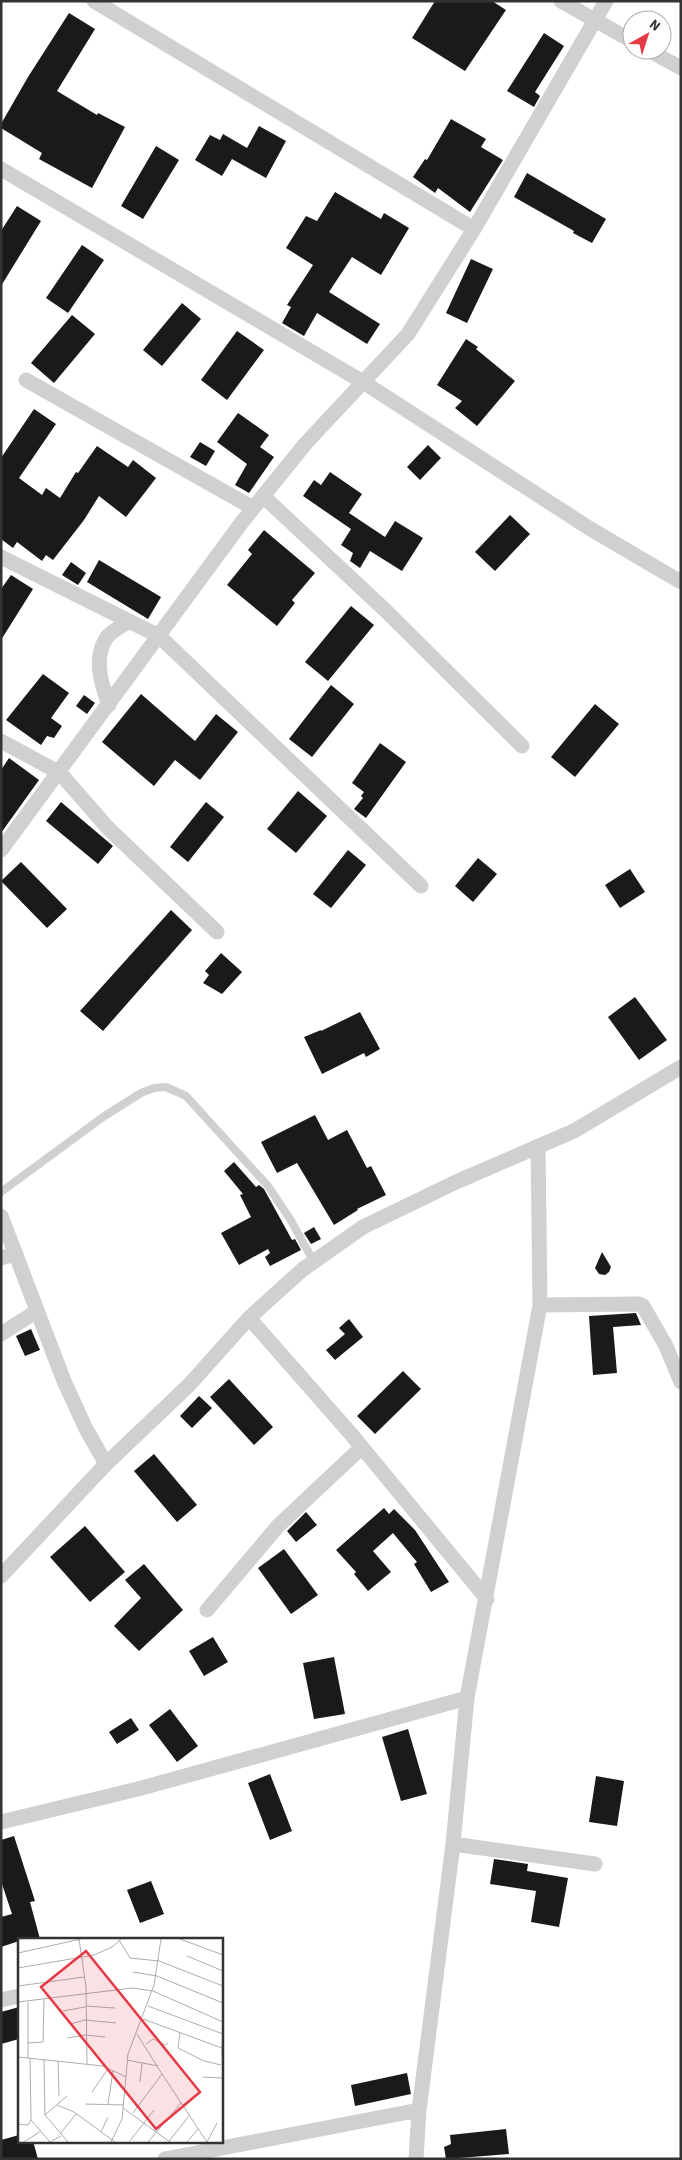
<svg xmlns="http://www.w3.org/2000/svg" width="682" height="2160" viewBox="0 0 682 2160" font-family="'Source Sans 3',sans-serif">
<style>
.building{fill:#1a1a1a}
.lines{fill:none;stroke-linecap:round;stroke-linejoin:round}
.service{stroke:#d0d0d0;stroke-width:8}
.minor{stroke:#d0d0d0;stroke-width:15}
.inset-road{fill:none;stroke:#adadad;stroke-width:1}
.view{fill:#e63946;fill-opacity:0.15;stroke:#e63946;stroke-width:2.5}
.inset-edge{fill:none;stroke:#333;stroke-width:2.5}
</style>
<rect width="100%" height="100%" fill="#fff"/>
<path class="building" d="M435,1H492L506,10L465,71L412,38Z
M69,13L95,29L57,91L97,115L98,113L125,127L92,188L39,159L42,153L1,128V124L28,77Z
M544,33L564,46L535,92L540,96L534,107L507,91Z
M451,119L486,139L481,147L503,160L470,212L438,188L435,193L413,177L425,159L427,160Z
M259,126L286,141L266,178L232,159L222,176L195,160L210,135L220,140L223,134L247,148Z
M156,146L179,160L143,219L121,206Z
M527,173L606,219L592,243L573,233L574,231L514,197Z
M335,192L381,219L384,213L409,228L381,275L352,257L329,292L380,324L367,344L317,313L304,336L282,323L291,307L287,305L313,265L286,248L306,216L317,221Z
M17,206L41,221L1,286V231Z
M82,245L104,260L68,313L46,298Z
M471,259L493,269L467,323L446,313Z
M182,303L201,319L162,366L143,350Z
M72,315L95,334L54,383L31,363Z
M237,331L264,350L227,400L201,380Z
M466,339L478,347L476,349L515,381L477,426L455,408L462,401L437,385Z
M34,409L56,424L19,478L42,495L46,488L60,498L76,472L78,473L97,446L128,467L133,460L156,478L126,517L99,496L84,520L53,560L46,555L42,561L17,542L13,548L1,539V458Z
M238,413L269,435L260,447L274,457L249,493L235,485L247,464L217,442Z
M200,442L215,451L206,466L190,457Z
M428,445L441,458L420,480L407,467Z
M330,472L362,494L349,513L385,537L395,521L423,538L402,571L370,551L360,568L350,561L353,553L341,545L351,529L303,496L314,480L321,485Z
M510,515L530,534L495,571L475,552Z
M264,530L315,573L292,600L295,603L277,626L227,585L252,554L248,550Z
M99,560L161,597L148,619L87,582Z
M71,562L86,573L78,585L62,575Z
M11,575L33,589L1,640V589Z
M351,606L374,625L328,681L305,662Z
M43,674L69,693L51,718L62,726L54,738L47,736L41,745L6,720Z
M331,685L354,704L312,757L289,739Z
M141,694L195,741L216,714L238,732L200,780L175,760L154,786L102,742Z
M84,695L95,703L87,714L76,706Z
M595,704L619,724L575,777L551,757Z
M380,743L406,762L366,818L354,809L363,798L361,796L364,792L352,783Z
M9,758L39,780L1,833V770Z
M298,791L327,816L296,853L267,829Z
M61,802L113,846L98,864L46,821Z
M206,802L224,817L188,862L170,847Z
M348,850L366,865L331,908L313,894Z
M478,858L497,874L473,902L455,886Z
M21,862L67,909L47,928L1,881Z
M630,869L645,892L620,908L605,885Z
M171,910L192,930L103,1031L80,1011Z
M221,953L242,972L222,994L203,983L209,975L205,971Z
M635,997L667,1040L639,1060L608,1017Z
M360,1012L380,1049L366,1057L364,1053L322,1074L304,1037L321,1030V1031Z
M315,1115L328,1140L347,1130L367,1168L371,1166L386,1195L357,1209L358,1210L334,1225L297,1163L277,1173L261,1142Z
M234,1162L256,1187L259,1185L264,1189L292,1240L295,1239L301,1250L270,1266L265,1257L270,1253L268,1249L239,1265L221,1233L251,1217L240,1195L243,1194L224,1171Z
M314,1227L321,1239L311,1244L304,1233Z
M602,1252L611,1267L609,1272L605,1275L599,1274L595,1268Z
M636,1313L641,1325L613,1327L617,1373L593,1375L589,1316Z
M349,1319L363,1337L335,1360L326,1350L345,1334L339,1328Z
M31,1329L40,1350L25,1356L16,1336Z
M403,1371L421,1389L375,1434L357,1416Z
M229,1379L273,1427L254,1445L210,1397Z
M199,1396L212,1408L192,1428L180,1416Z
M154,1454L197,1505L177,1522L134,1471Z
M384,1508L389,1514L394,1509L415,1530L449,1582L431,1592L414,1564L417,1562L393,1533L373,1551L391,1572L368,1591L354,1574L356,1572L336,1550Z
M306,1512L317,1525L296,1542L287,1531Z
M85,1526L125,1572L90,1602L50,1557Z
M284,1549L318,1595L291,1614L258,1568Z
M144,1564L183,1610L139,1651L114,1626L141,1598L125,1580Z
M213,1637L228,1662L204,1676L189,1651Z
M334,1657L345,1714L314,1719L303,1663Z
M170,1709L198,1746L177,1762L149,1725Z
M131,1718L139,1730L117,1744L109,1732Z
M408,1729L427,1794L401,1801L382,1737Z
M270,1774L292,1831L270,1840L248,1783Z
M596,1776L624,1781L617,1826L589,1822Z
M14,1836L35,1901L30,1902L40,1939H19V1941L1,1947V1917L12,1914L1,1881V1840Z
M494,1859L528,1864L527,1871L568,1878L559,1927L531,1922L536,1891L490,1884Z
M151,1881L164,1914L140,1923L127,1890Z
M19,2007V2039L1,2044V2012Z
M407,2073L411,2094L355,2106L351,2085Z
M506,2129L509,2154L446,2159L444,2147L451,2144L450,2135Z
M19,2135V2141H33L38,2159H1V2140Z"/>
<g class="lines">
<path class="service" d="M1,1192L103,1117L141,1093L154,1088L166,1087L186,1096L268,1186L290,1219L314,1262"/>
<path class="minor" d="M94,1L474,229
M561,1L632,41
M648,50L681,68
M1,169L363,382L589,528L681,582
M26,380L253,508
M263,496L385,610L522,746
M1,557L159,636L421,886
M109,705C101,684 93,657 107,637C112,631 122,626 129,621
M1,741L60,773L107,827L217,932
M1,850L242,522L306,443L408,334L474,229L606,1
M1,1216L64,1381L86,1429L106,1464
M1,1258L16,1254
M540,1305L639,1304L643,1306L666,1346L681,1382
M249,1318L351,1434L487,1599
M1,1334L37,1311
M1,1576L106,1464L189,1385L249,1318L302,1270L363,1227L456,1182L574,1131L681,1067
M207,1610L278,1526L361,1448
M467,1698L540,1305L538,1146
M1,1822L138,1789L467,1698L453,1844L419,2110L416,2159
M453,1844L595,1864
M1,2000L19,1996
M165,2159L419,2110"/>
</g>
<g transform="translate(18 1938)">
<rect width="205" height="205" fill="#fff"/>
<path class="inset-road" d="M61,1L68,49L69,126M162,1L205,17M101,2L112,20L141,23L205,48M0,15L63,1M169,18L205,33M0,30L76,17L94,9L103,1M115,34L139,38L205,65M0,48L66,39M0,64L114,50L135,53L205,84M67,68L97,70M130,68L205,96M45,73L67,69M125,81L204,110L205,97M52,86L67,82L98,85M162,95L160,110L186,123L203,127M119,96L144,136M49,100L68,97L87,99M10,105L25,104L26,61M128,106L135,101L147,107L150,105M204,110L205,154M0,119L85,128L108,139M10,120V64M26,122L27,177L50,204M109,122L140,128M40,123L41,158M185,139L204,140M122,144L124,125M74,154L90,131M67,166L106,167M90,166L95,133M39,167L56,174L97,204M105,170L152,204M115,175L144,136L189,204M27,177L49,158M13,182L32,204L43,198M0,186L10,187L13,182L12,120M83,194L90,179M42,196L58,176M151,203L171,178M6,204L23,193M93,204L104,181L110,116L136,47L143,1M111,204L136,172M130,204L163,165M169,204L180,191M189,204L199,185"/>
<path class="view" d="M68,13L182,154L138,191L23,49Z"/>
<rect width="205" height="205" class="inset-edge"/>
</g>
<rect width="682" height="2160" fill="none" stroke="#333333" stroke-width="5"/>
<g transform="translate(647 35) rotate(39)"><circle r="24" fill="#ffffff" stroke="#adadad"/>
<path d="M0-4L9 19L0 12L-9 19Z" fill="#e63946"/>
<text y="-8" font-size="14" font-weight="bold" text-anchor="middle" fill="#333333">N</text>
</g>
</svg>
